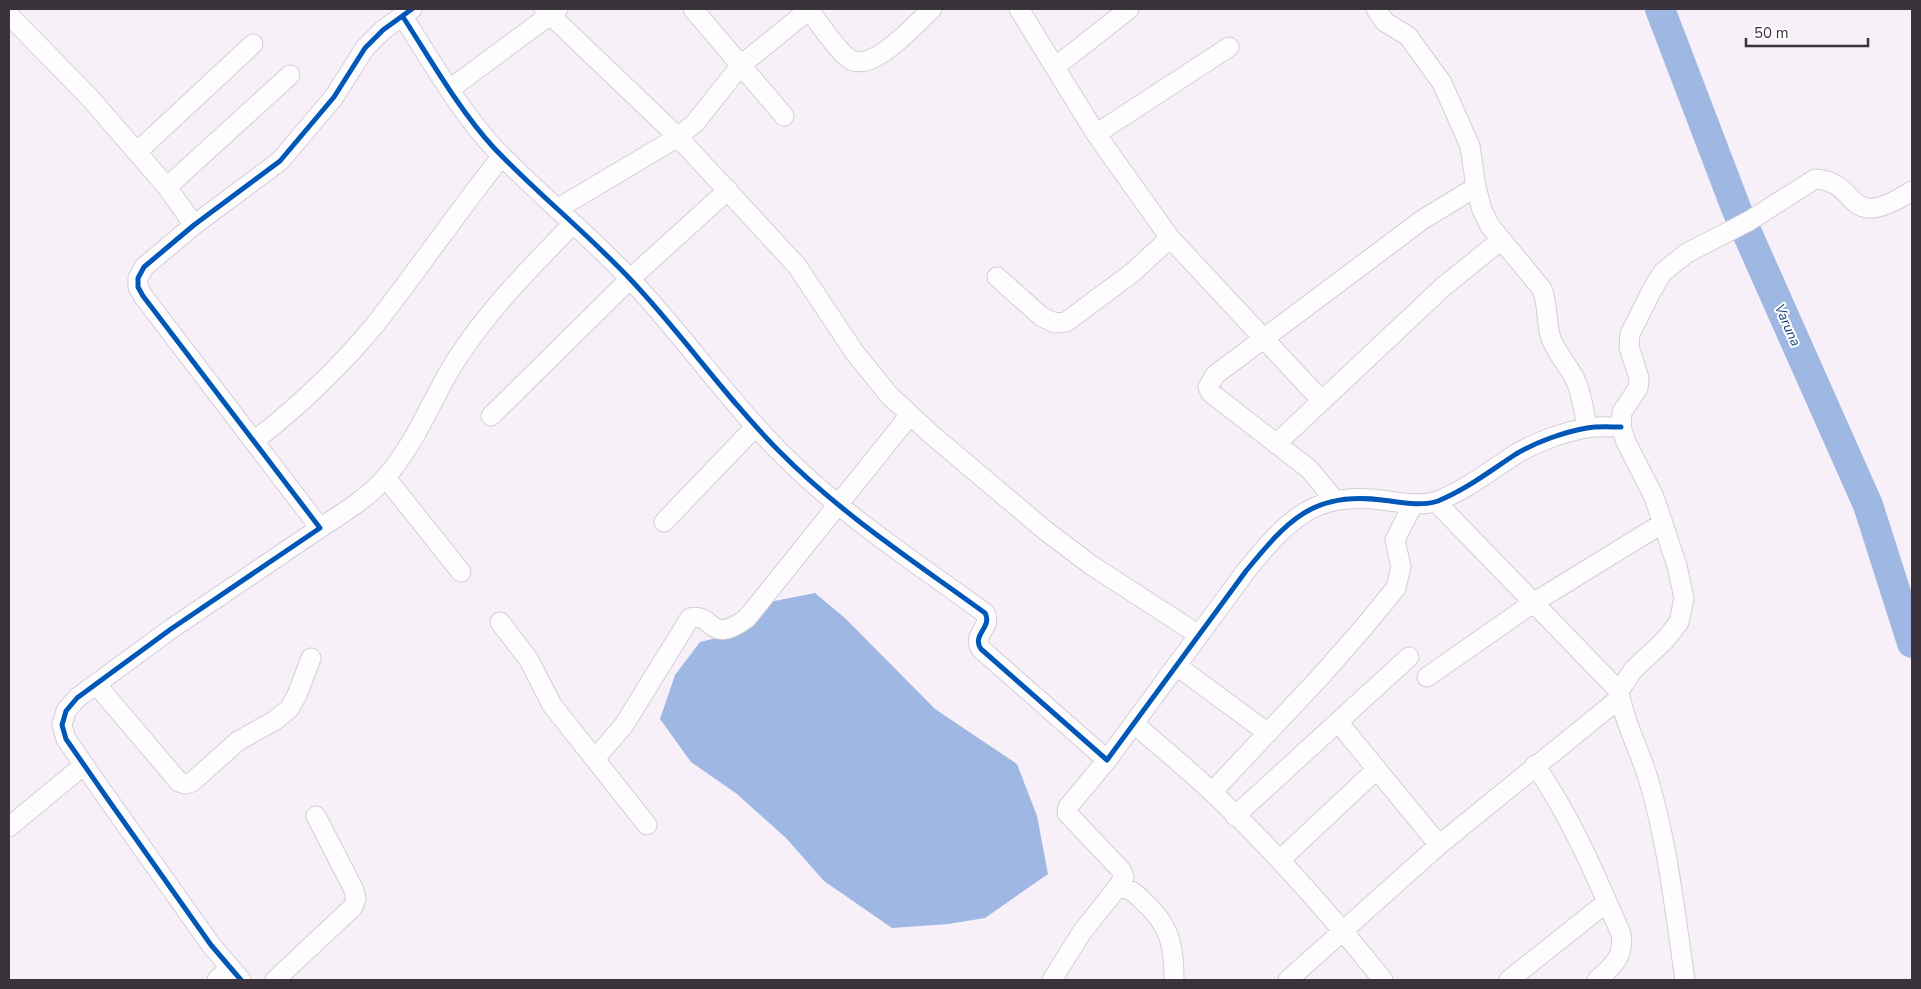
<svg xmlns="http://www.w3.org/2000/svg" width="1921" height="989" viewBox="0 0 1921 989" font-family="'Nunito Sans',sans-serif">
<style>
.water{fill:#9fb7e3}
.lines{fill:none;stroke-linecap:round;stroke-linejoin:round}
.river{stroke:#9fb7e3;stroke-width:30}
.minor-casing{stroke:#d4cdd5;stroke-width:21}
.minor{stroke:#fefdfe;stroke-width:19}
.cycleway-casing{stroke:#fff;stroke-width:8}
.cycleway{stroke:#0057b8;stroke-width:5}
.labels{text-anchor:middle;stroke-width:4;stroke-linejoin:round;paint-order:stroke}
.water-label{font-size:14px;font-style:italic;fill:#0e3b80;stroke:#fff}
</style>
<rect width="100%" height="100%" fill="#f8f0f9"/>
<path class="water" d="M815,593L846,619L935,709L1017,764L1037,816L1048,874L985,918L948,924L892,928L824,881L786,838L737,794L691,762L660,719L675,675L700,642L733,634L764,603Z"/>
<g class="lines">
<path class="river" d="M1660,9L1736,208L1868,505L1912,643"/>
<defs>
<path id="minor" d="M544,9L678,137L797,266L855,353L889,395L932,435L1046,531L1091,565L1199,635
M693,9L784,116
M1019,9L1096,134L1170,238L1322,401
M1376,9L1385,22L1408,36L1442,83L1470,146L1476,187L1482,210L1490,226L1542,289C1548,304 1546,319 1550,335C1554,351 1567,363 1575,379C1582,394 1584,411 1587,428
M809,10C821,25 833,46 848,58C871,76 915,24 932,9
M9,15L90,98L167,187L194,225
M403,17C431,60 459,110 494,148C538,194 588,234 631,280C683,335 726,398 780,452C841,514 915,562 985,613C993,627 971,635 981,649L1107,760L1246,571C1287,521 1313,491 1382,500C1399,502 1421,507 1438,501C1467,489 1490,471 1516,454C1536,442 1564,432 1587,428C1598,426 1610,427 1621,427
M1055,67L1129,9
M450,89L558,9
M1096,134L1229,47
M137,152L253,44
M167,187L290,75
M557,209L678,137L695,123L741,65L810,9
M997,277L1042,317L1055,323L1066,322L1132,273L1170,238
M491,416L630,279L728,190
M254,441C298,407 338,369 374,326C418,270 458,211 502,156
M1276,444L1443,287L1501,240
M386,478L461,572
M1334,499L1309,469L1211,393L1208,387L1215,375L1422,220L1476,187
M1436,502L1619,691C1624,722 1639,749 1648,778C1668,844 1675,913 1685,980
M664,522L755,427
M320,528C343,513 368,498 386,477C416,443 432,398 456,360C489,309 531,267 573,224
M500,622L529,660L552,705L647,825
M1177,666L1268,733
M1427,677L1533,603L1663,523
M96,684L179,782L185,784L192,782L238,741L274,721L289,709L297,695L311,658
M1619,691L1633,670L1665,640L1679,622L1684,598L1677,566L1654,497L1626,442L1621,427L1622,412L1638,388L1639,378L1629,347L1630,334L1652,290L1663,272L1687,253L1749,221L1815,179C1862,181 1842,235 1912,191
M1338,722L1439,845
M1135,724C1160,747 1187,768 1212,792C1274,850 1330,914 1383,980
M595,759L624,725L690,618C715,612 708,647 747,618L910,415
M1107,760L1068,807L1067,813L1121,870L1124,877L1117,888
M1535,765C1571,817 1596,876 1621,934C1624,957 1614,965 1597,980
M1212,792L1321,676L1364,627L1396,588L1401,567L1395,540L1413,504
M1235,816L1409,657
M9,827L84,765
M1280,860L1377,769
M217,980L230,968
M241,980L211,945L107,798L66,739L62,725L66,711L77,698L96,684L171,629L320,528L143,296L138,287V278L144,267L194,225L280,161L334,97L365,48L383,30L412,9
M275,980L353,907L356,899L354,890L316,816
M1052,980L1082,932L1117,888C1129,887 1135,893 1143,901C1170,925 1174,945 1174,980
M1288,980L1439,845L1620,698
M1509,980L1607,902"/>
</defs>
<use href="#minor" class="minor-casing"/>
<use href="#minor" class="minor"/>
<defs>
<path id="cycleway" d="M403,17C431,60 459,110 494,148C538,194 588,234 631,280C683,335 726,398 780,452C841,514 915,562 985,613C993,627 971,635 981,649L1107,760L1246,571C1287,521 1313,491 1382,500C1399,502 1421,507 1438,501C1467,489 1490,471 1516,454C1536,442 1564,432 1587,428C1598,426 1610,427 1621,427
M241,980L211,945L107,798L66,739L62,725L66,711L77,698L96,684L171,629L320,528L143,296L138,287V278L144,267L194,225L280,161L334,97L365,48L383,30L412,9"/>
</defs>
<use href="#cycleway" class="cycleway-casing"/>
<use href="#cycleway" class="cycleway"/>
</g>
<g class="labels">
<g class="water-label">
<text transform="translate(1788 325) rotate(66)" y="5">Varuna</text>
</g>
</g>
<rect width="1921" height="989" fill="none" stroke="#3b333b" stroke-width="20"/>
<path d="M1746 38v8h122v-8" fill="none" stroke="#3b333b" stroke-width="2.5"/>
<text x="1754" y="38" font-size="15" fill="#3b333b" stroke="#ffffff" stroke-width="4" paint-order="stroke">50 m</text>
</svg>
